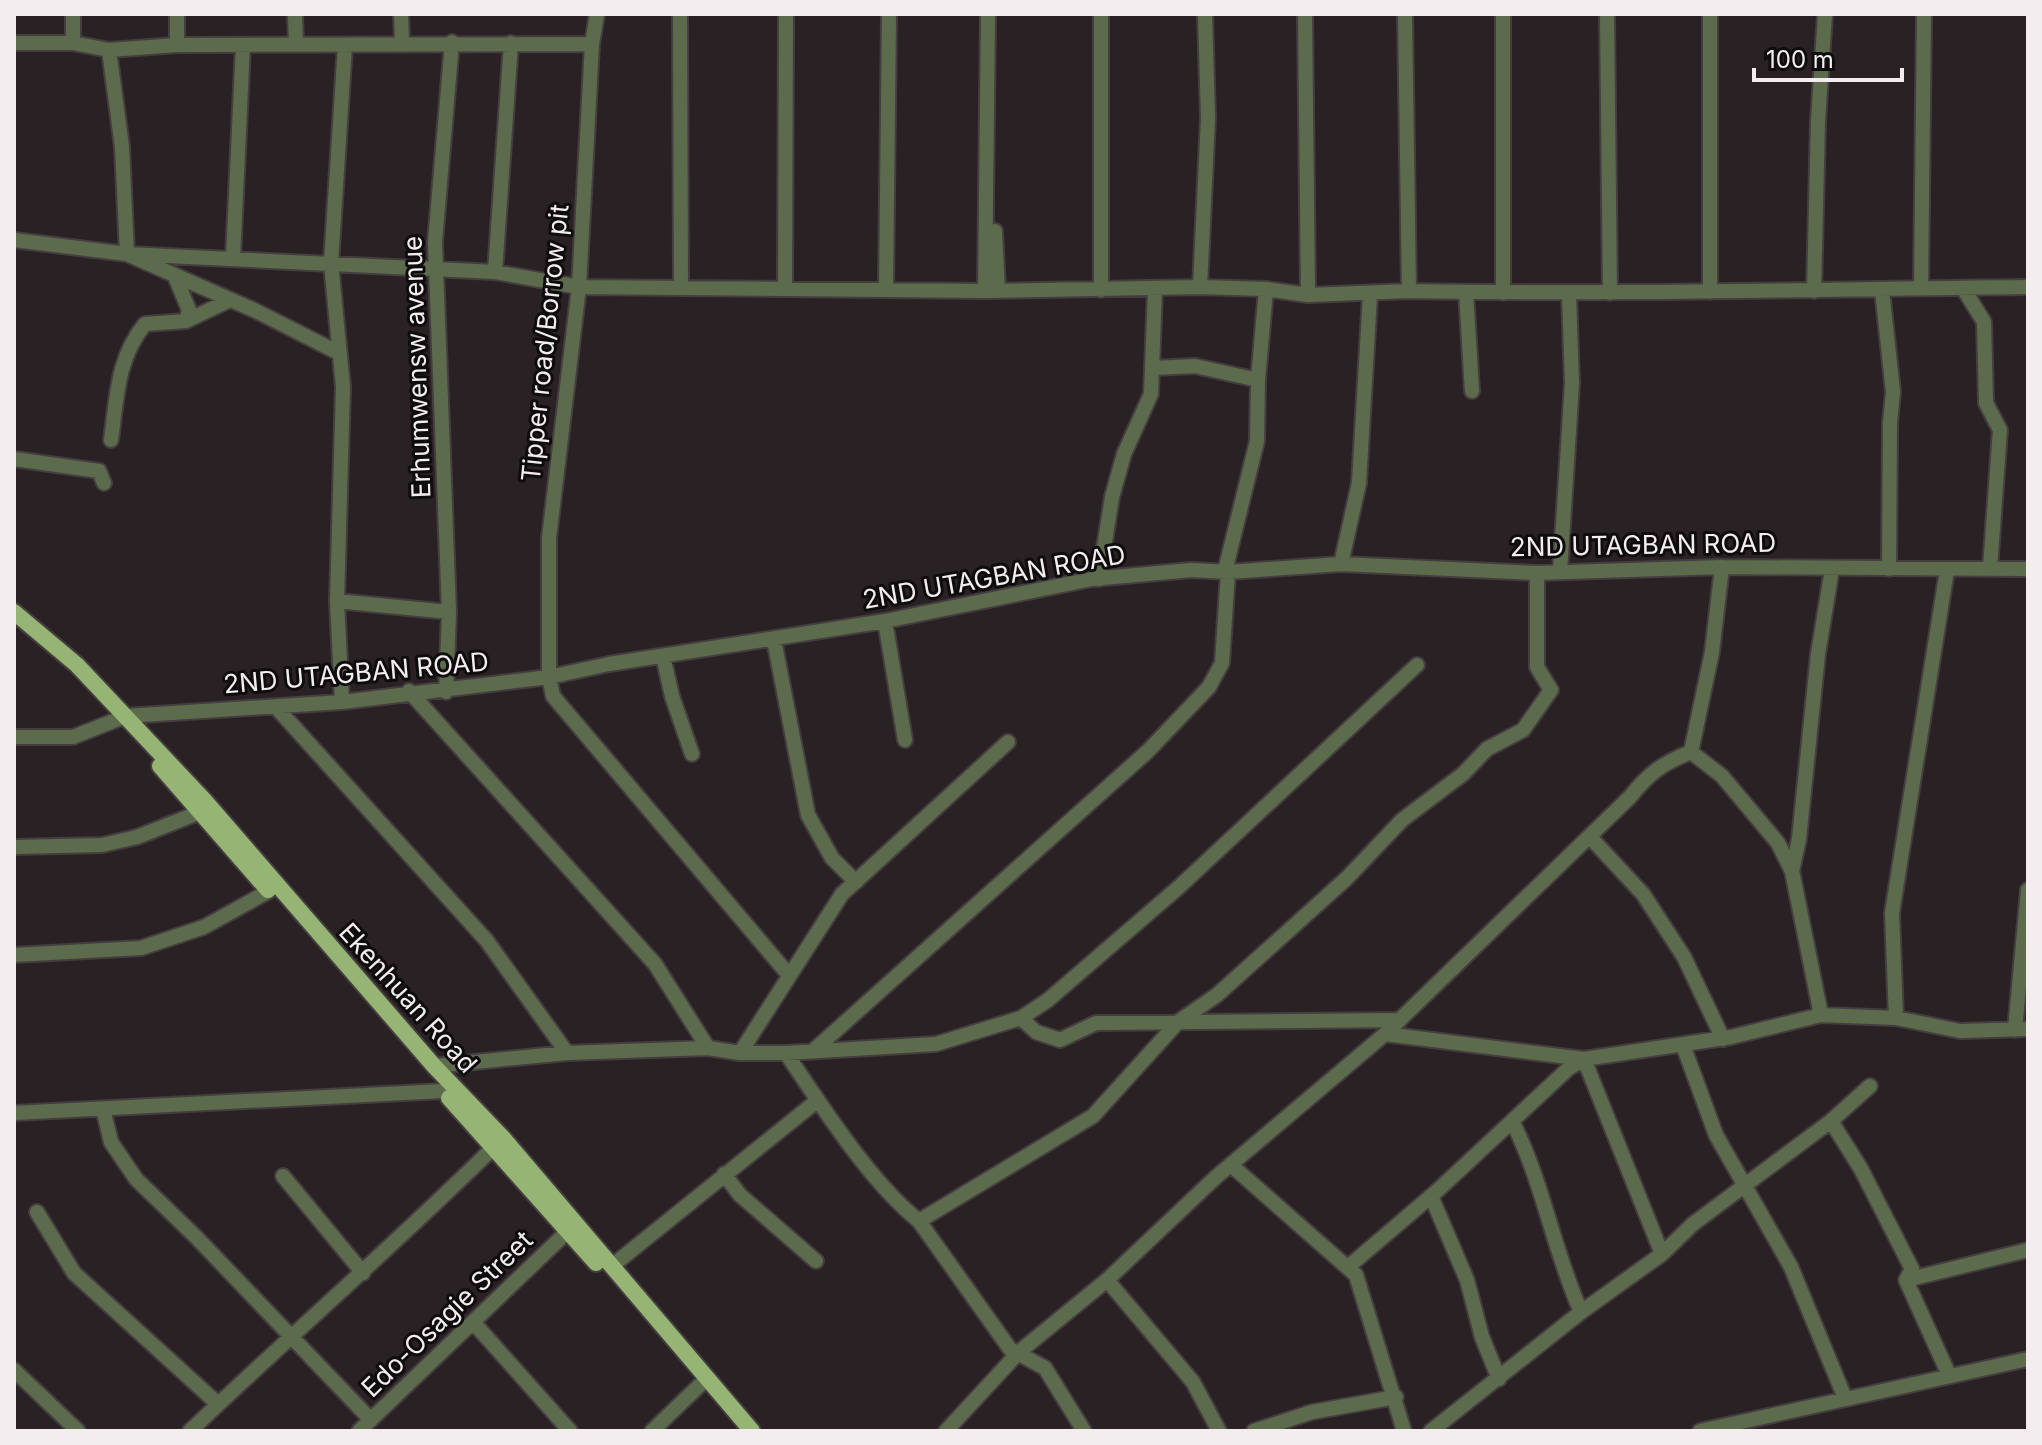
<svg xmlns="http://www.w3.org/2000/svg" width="2042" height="1445" viewBox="0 0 2042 1445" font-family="Inter,sans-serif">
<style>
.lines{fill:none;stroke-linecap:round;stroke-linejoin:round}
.minor-casing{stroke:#453e40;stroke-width:18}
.major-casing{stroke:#453e40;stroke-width:20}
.minor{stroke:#5d6b4d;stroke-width:14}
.major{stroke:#96b474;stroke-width:16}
.labels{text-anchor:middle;stroke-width:6;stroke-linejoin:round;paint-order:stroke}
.street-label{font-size:26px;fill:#f3edef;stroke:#0f0c0d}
</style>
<rect width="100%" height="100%" fill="#292123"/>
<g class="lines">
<defs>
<path id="minor" d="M73,14V43
M177,14V45
M295,14L296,45
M401,14L402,42
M597,14L592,44L579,287L549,538V677L553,696L788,974
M680,14L681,288
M1101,14V290
M1305,14L1308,295
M1405,14L1409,291
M1503,14V293
M1607,14L1610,293
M14,43H73L109,50L177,45L592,44
M109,50L122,147L127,254L254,310L337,352
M995,231L998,291
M14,240L127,254L495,272L579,287L985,291L1200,287L1266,289L1308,295L1409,291C1616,295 1821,289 2028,287
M233,258L243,45
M495,272L511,43
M176,279L189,310L186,321
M1200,287L1208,118L1205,14
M785,288L786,14
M886,288L889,14
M1921,288L1924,14
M1963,288L1984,322L1986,403L2000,430L1990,569
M1882,290L1893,392L1890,423L1889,569
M985,291L988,14
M1814,291L1818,121L1825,14
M1466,292L1472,391
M1710,292V14
M1153,368L1195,366L1258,380L1257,441L1225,571
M1258,380L1266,289
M111,440C117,397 117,358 145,324L186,321L230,300
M14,459L99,471L104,483
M1341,564L1359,483L1370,295
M1560,572L1572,383L1569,294
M1099,579L1112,497L1124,454L1151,394L1155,290
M337,601L449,612
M885,621L905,740
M774,640L808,815L832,858L856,882
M663,656L672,696L692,754
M409,691L655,964L708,1048
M446,692L449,612L435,242L452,42
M342,702L337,601L343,387L331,263L345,45
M276,707L487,941L567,1053
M14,737H73L126,716L342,702L549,677L609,664L885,621L1092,579L1191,570L1228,572L1341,564L1537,573L1722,567L2028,569
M1691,752L1722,776L1778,843L1792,871L1821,1015
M1590,837L1643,894L1684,957L1723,1039
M14,847L102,845L137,837L198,813
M1792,871L1799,839L1818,654L1832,569
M14,955L141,948L204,927L269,891
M1021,1018L1048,1000L1179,887L1417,665
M1896,1018L1892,913L1947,570
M2015,1030L2028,890
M1385,1034L1584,1059L1731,1037L1821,1015L1896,1018L1960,1031L2028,1029
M1683,1045L1716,1135L1791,1267L1845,1398
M813,1051L1148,751L1209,687L1222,663L1228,572
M740,1053L842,894L1008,742
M786,1053C821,1105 870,1182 919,1221L1010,1349L1045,1368L1084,1431
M434,1066L567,1053L708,1048L740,1053H786L936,1044L1021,1018L1036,1032L1060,1040L1096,1023L1400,1020
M103,1109L111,1142L136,1179L197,1238L371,1420
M14,1113L443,1091
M1512,1121C1543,1182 1553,1249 1581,1312
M1831,1121L1861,1169L1912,1269L1906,1280L1949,1375
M1231,1165L1356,1275L1404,1431
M724,1174L740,1195L816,1261
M283,1176L363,1273
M1431,1196L1467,1280L1482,1337L1499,1379
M37,1212L74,1273L218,1404
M919,1221L1093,1116L1178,1022L1217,995L1347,878L1402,820L1463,774L1487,749L1523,730L1551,690L1537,667V573
M612,1266L818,1100
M1348,1267L1437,1191L1569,1068L1584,1059L1662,1254
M1107,1280L1193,1382L1219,1431
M1906,1280L2028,1250
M473,1322L570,1431
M14,1370L78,1431
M190,1431C292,1334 399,1241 499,1142
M359,1431L568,1231
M652,1431L701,1384
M946,1431L1019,1352L1107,1280L1216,1177L1385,1034L1630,797C1649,773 1663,763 1691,752L1712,652L1722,567
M1254,1431L1312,1412L1396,1397
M1431,1431L1581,1312L1662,1254L1693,1224L1831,1121L1870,1086
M1700,1431L2028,1359"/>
<path id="major" d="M14,612L77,665L205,801L434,1066L503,1138L752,1431
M160,766L268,890
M449,1098L596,1263"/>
</defs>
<use href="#minor" class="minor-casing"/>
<use href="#major" class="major-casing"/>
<use href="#minor" class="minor"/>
<use href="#major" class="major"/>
</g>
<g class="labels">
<g class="street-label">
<text transform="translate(545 343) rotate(-84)" y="9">Tipper road/Borrow pit</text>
<text transform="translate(417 367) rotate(-92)" y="9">Erhumwensw avenue</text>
<text transform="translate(1643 545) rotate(-1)" y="9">2ND UTAGBAN ROAD</text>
<text transform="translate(994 577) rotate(-10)" y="9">2ND UTAGBAN ROAD</text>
<text transform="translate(356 673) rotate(-5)" y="9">2ND UTAGBAN ROAD</text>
<text transform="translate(408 998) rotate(48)" y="9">Ekenhuan Road</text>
<text transform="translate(447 1314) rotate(-44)" y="9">Edo-Osagie Street</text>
</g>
</g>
<rect width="2042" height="1445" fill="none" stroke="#f3edef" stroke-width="32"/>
<path d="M1754 68v12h148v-12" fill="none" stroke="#f3edef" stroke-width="4"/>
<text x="1766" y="68" font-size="24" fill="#f3edef" stroke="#0f0c0d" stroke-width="6" paint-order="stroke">100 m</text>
</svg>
